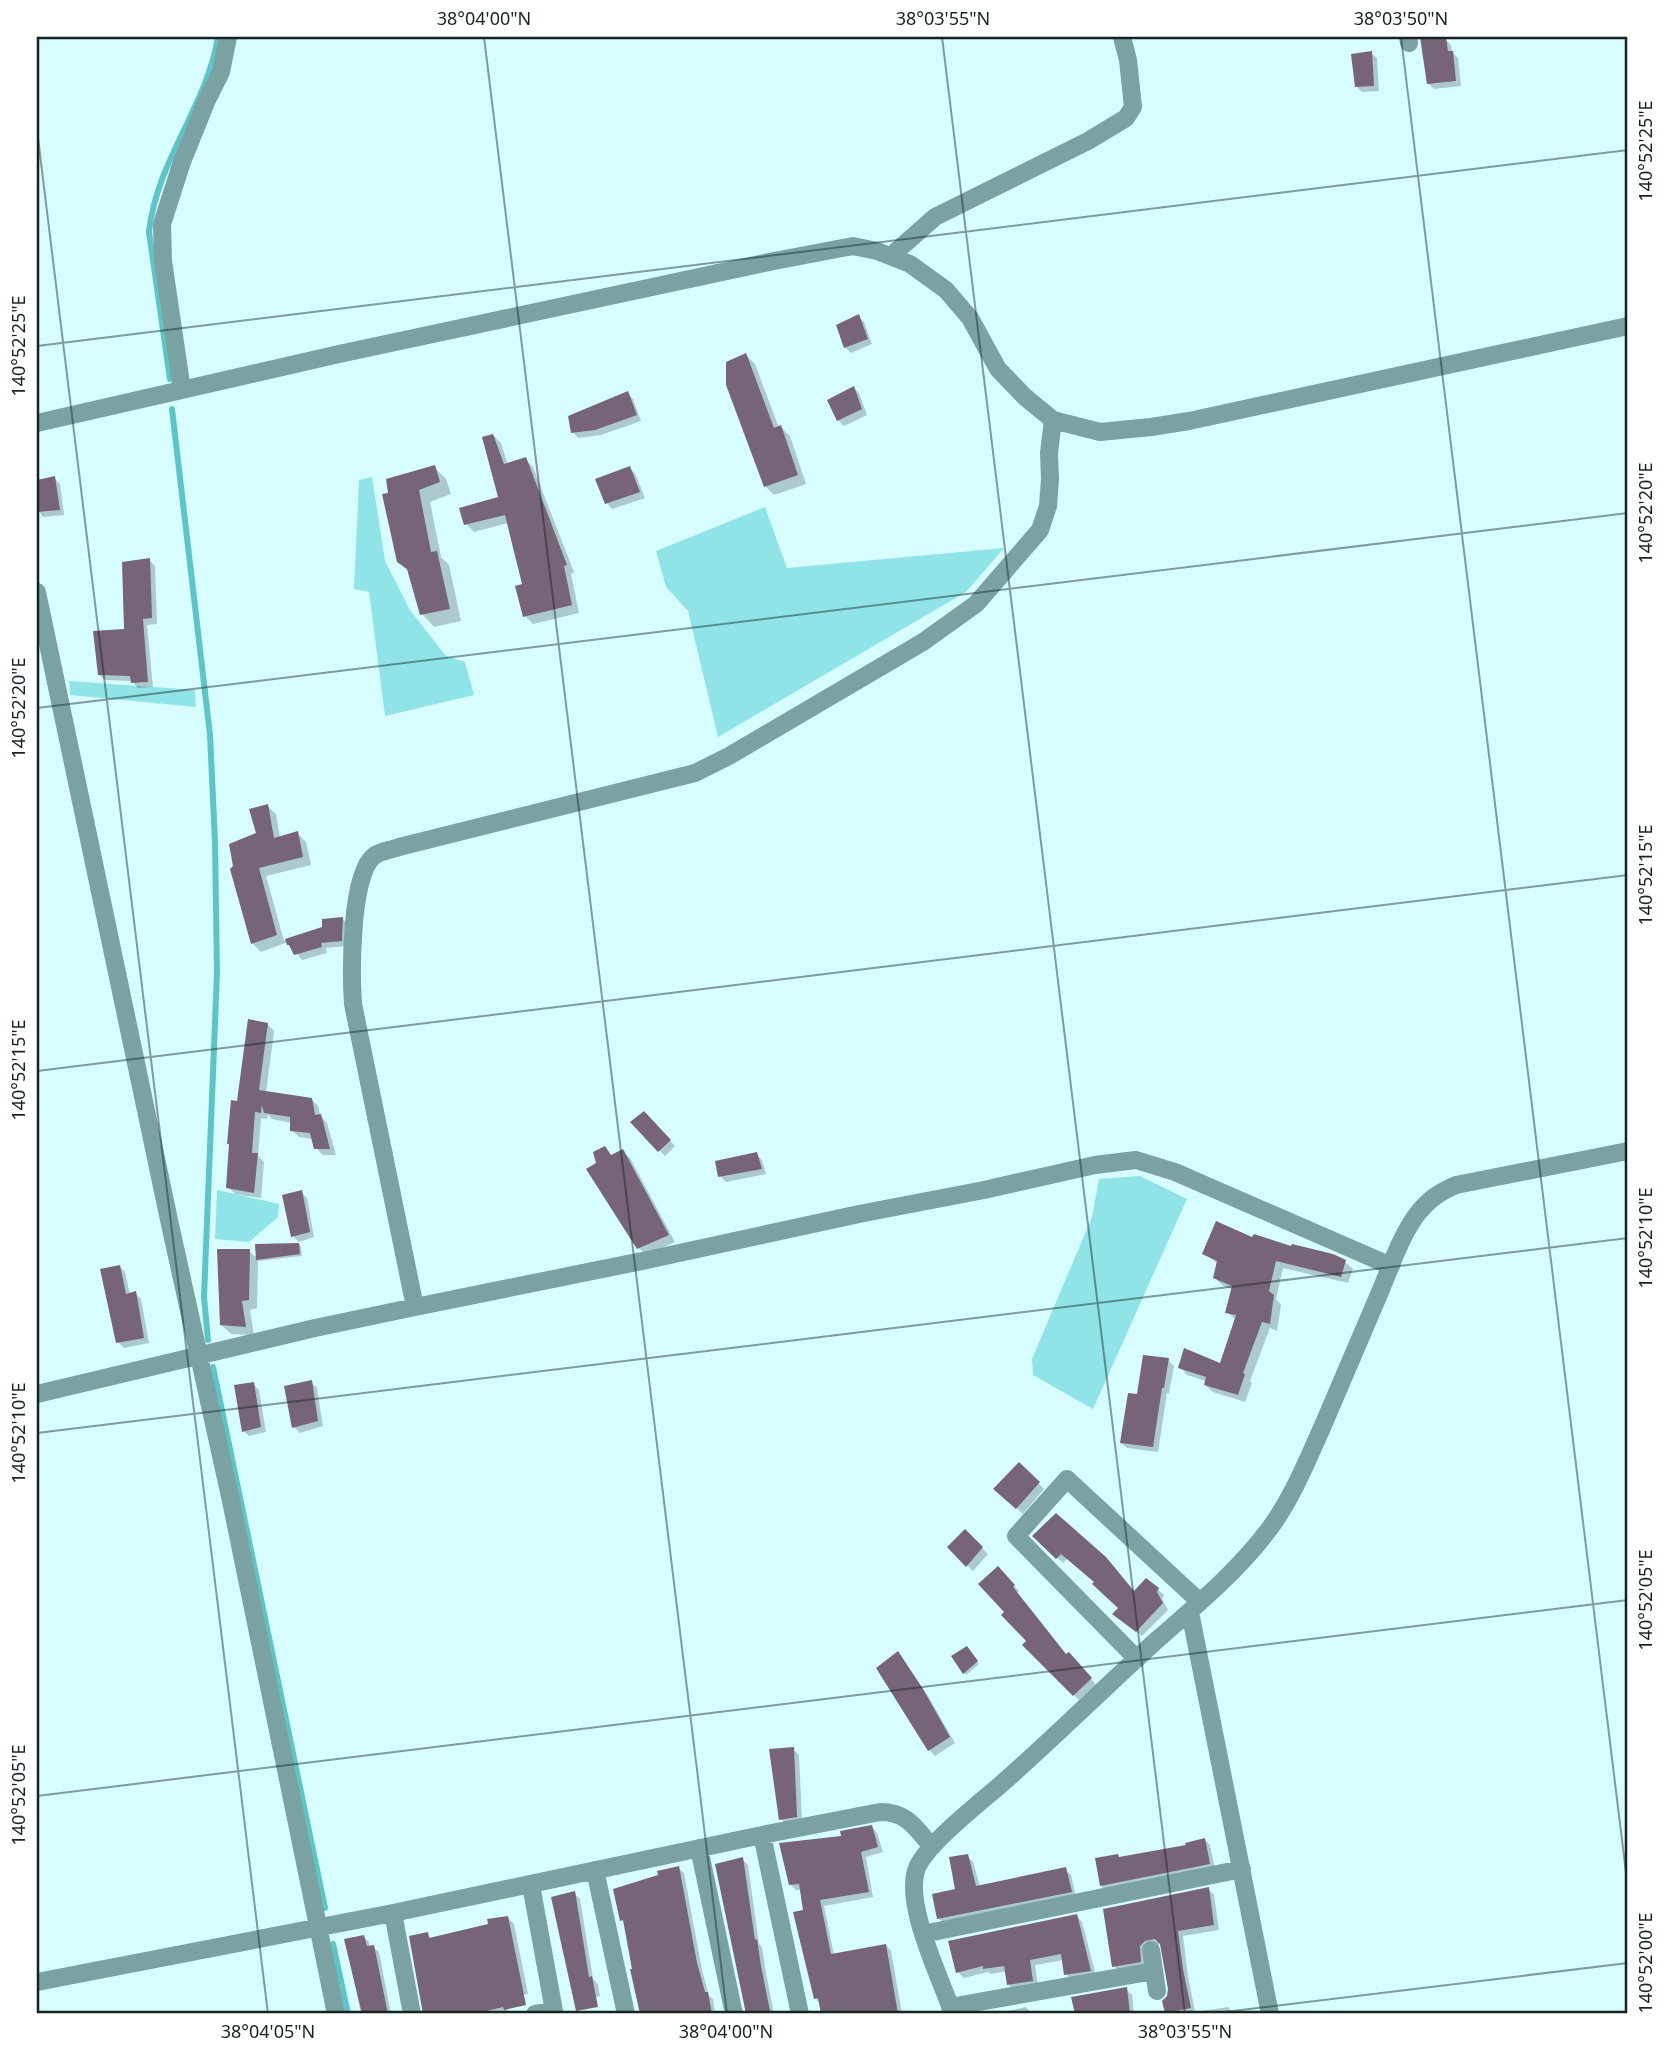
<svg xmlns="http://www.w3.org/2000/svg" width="1665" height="2051" viewBox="0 0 1665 2051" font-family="'Noto Sans',sans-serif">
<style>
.green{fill:#90e4e8}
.shadow{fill:#0003}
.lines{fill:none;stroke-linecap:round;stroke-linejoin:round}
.stream{stroke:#5fc4c8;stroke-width:6}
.building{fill:#786477}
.minor{stroke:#7ba2a3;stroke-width:18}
.ticks{fill:none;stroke:#152323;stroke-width:2;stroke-opacity:0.45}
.neatline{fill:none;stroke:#152323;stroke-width:2.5}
.ticks-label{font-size:18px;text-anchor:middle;fill:#152323}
</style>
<rect width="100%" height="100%" fill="#d7fdfe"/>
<path class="green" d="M372,477L385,561L410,610L446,656L465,662L474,695L385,716L369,592L354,589L359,480Z
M765,507L787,568L1004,548L966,592L718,737L688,611L666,587L656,551Z
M69,681L195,690L196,707L70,695Z
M1140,1176L1187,1199L1093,1409L1033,1375L1032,1359L1092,1217L1099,1179Z
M217,1190L279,1204L278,1217L249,1242L215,1239Z"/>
<path class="shadow" d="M1446,40L1451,45L1452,52L1458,58L1461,86L1434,89L1428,83Z
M1371,53L1377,58L1379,91L1362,92L1356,86Z
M858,316L864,322L872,344L851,353L845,347Z
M746,355L755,364L779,428L781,427L790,436L806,484L774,495L765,486Z
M853,388L859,393L867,415L844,426L838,420Z
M627,393L633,399L641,421L601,435L578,438L573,432Z
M493,435L501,443L508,465L525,459L533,467L574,572L571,574L579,613L533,624L525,616L524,586L508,523L474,532L466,524L500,499Z
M434,467L446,479L451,494L430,502L441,557L449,565L461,621L434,627L422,614L410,573L399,562L389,494Z
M629,468L635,473L645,498L612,509L607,503Z
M54,478L60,484L64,515L43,517L37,509V482Z
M149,560L155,566L157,624L147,625L153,687L138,688L132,681L105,680L99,675L126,631Z
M267,806L276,814L280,838L297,833L306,842L311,865L266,876L284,941L324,929L343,919L348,925L347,946L326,948L327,953L302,960L288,942L261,952L253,944L232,869L258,834Z
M267,1024L274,1031L266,1093L311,1099L318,1106L320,1115L327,1123L336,1155H323L316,1148L313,1139L299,1137L292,1130V1123L272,1119L268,1115L267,1119L261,1118L258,1156L264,1162L261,1198L235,1194L228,1187L239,1102Z
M644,1114L675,1146L665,1156L632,1123Z
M622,1151L630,1158L675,1242L646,1255L639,1248L612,1156Z
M756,1154L762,1160L766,1174L726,1182L720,1176Z
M301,1192L307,1198L314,1237L299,1242L293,1236Z
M1253,1239L1345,1262L1353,1269L1348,1283L1283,1268L1276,1299L1281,1305L1277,1331L1270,1328L1250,1381L1252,1383L1245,1402L1213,1392L1205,1385L1206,1381L1187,1375L1180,1367L1221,1366L1236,1320L1227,1312L1233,1290L1222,1285L1215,1278L1218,1264L1204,1253Z
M299,1244L301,1247L302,1256L258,1261L257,1308L250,1310L254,1335L231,1334L221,1325L249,1251L258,1259Z
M120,1267L125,1272L130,1295L135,1293L141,1299L149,1343L124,1348L118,1342Z
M1168,1360L1174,1366L1169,1393H1167L1158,1452L1127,1448L1121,1443L1138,1396Z
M311,1382L317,1388L323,1426L300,1433L294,1427Z
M253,1384L259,1390L266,1432L249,1436L244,1431Z
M1019,1464L1044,1489L1023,1514L996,1489Z
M965,1531L988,1554L973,1571L949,1547Z
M1034,1536L1135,1593L1158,1590L1164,1595L1162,1599L1168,1610L1142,1636L1120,1619V1608L1096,1582L1068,1558L1063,1563Z
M998,1568L1019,1591L1017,1593L1067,1656L1075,1660L1096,1685L1079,1700L1024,1645L1029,1641L1007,1612Z
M969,1650L979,1664L966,1675L964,1673Z
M898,1654L928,1696L955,1743L935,1756L929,1750Z
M793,1749L799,1755L802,1822L787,1825L781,1819Z
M872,1827L877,1833L883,1852L866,1857L873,1897L824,1906L834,1955L886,1945L891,1951L902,2014H823L821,2004L815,1998L802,1890H796L791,1885L843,1837Z
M1205,1840L1210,1845L1215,1869L1107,1891L1101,1886L1120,1859L1188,1846Z
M967,1856L973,1862L980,1887L1065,1869L1071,1875L1076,1897L945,1924L939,1919L957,1891Z
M742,1859L748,1865L759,1944L762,1947L766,1973L774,2014H747L717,1865Z
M678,1868L684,1873L702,1970L709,1996L713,1999L715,2014H642L626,1924L622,1920L660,1877Z
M1208,1889L1214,1895L1219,1930L1183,1936L1188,1976L1195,2012L1228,2007L1234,2014H1167L1164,2001L1169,1997L1170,1989L1162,1944L1150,1946L1146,1967L1119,1972L1114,1966Z
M574,1893L580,1899L593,1979L598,1984L600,1996L579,2000Z
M1077,1916L1082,1922L1096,1976L1071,1980L1066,1974L1064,1960L1035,1965L1038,1986L1014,1990L1009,1985L1007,1971L991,1974L988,1972L964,1978L958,1972Z
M508,1918L514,1924L528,1994L505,1998L508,2014H425L427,1934L432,1939L490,1925Z
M363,1936L369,1942L370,1947H373L379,1952L391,2014H361L346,1940Z
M1126,1989L1132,1995L1134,2014H1076L1073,1999Z
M1026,2007L1032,2014H994Z"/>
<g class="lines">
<path class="stream" d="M170,379L149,232C156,162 207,106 218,37
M172,409L210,735L215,842L217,973L204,1297L208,1340
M213,1367L325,1908
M333,1944L348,2014"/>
</g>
<path class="building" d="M1420,37H1446L1448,51H1453L1456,81L1427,84Z
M1372,51L1374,86L1355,87L1351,54Z
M859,314L868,339L844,348L836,325Z
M746,353L774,428L781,425L798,475L764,487L726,385V362Z
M854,386L862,409L837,421L827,400Z
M628,391L637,415L595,430L571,433L568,416Z
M493,434L504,464L526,457L567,565L564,566L572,605L523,617L515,586L522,584L505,515L464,525L459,508L498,497L482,437Z
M435,465L440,482L419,490L431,552L437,551L450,609L420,615L407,569L397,562L382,494L388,493L386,479Z
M630,466L640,492L605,504L595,479Z
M55,476L60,510L37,512V480Z
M150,558L152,618L143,619L148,682L131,683L130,676L98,675L93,631L124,629L122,562Z
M268,804L274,838L298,831L303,857L259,868L277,935L251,944L230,869L233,866L229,844L256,833L249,809Z
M343,917L342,941L321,943L322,947L294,955L289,945H287L285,939L322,927V919Z
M248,1019L268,1023L259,1090L312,1098L315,1115L321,1114L330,1149H314L310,1133L290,1131V1117L264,1113L262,1105L261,1113L255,1112L252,1153H258L254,1193L226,1188L229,1144H227L231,1100L237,1101Z
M644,1111L671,1140L658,1152L630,1122Z
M605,1146L611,1155L623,1149L669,1235L637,1249L586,1169L596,1163L593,1152Z
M757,1152L762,1169L718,1177L715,1161Z
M302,1190L310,1232L291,1237L282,1195Z
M1216,1221L1252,1237L1254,1234L1291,1246L1292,1244L1333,1254L1346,1260L1341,1277L1276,1261L1269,1291L1274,1295L1270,1324L1262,1322L1243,1373L1245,1374L1238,1395L1204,1385L1206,1377L1178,1368L1184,1348L1220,1363L1236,1315L1225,1313L1232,1286L1213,1278L1217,1261L1202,1254Z
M299,1243L300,1254L256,1260L255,1244Z
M217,1249H250L249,1300L242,1301L246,1327L220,1325Z
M120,1265L126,1294L136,1291L144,1338L116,1343L100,1269Z
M1143,1355L1169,1358L1164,1388H1162L1153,1447L1120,1443L1128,1393L1137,1394Z
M312,1380L318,1421L292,1428L284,1386Z
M254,1382L261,1427L242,1432L234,1385Z
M1019,1462L1040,1482L1016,1509L993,1489Z
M1056,1513L1106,1557L1134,1591L1146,1578L1159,1588L1157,1592L1163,1603L1136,1632L1112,1614L1118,1608L1092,1584L1094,1582L1061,1554L1056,1559L1032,1536Z
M965,1529L983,1547L966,1567L947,1547Z
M998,1566L1015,1585L1013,1587L1066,1654L1069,1652L1092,1678L1073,1696L1022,1645L1026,1641L1001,1615L1004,1612L978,1584Z
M967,1646L978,1661L963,1674L951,1656Z
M898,1651L923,1689L950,1737L928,1751L876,1668Z
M794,1747L797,1817L779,1820L769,1749Z
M872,1825L878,1847L861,1852L869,1892L820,1900L831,1954L886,1944L898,2014H821L818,1998L814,1999L793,1912L803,1910L799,1884L789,1885L779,1843L841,1836L840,1831Z
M1205,1838L1210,1864L1100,1886L1095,1858L1118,1854L1119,1857L1186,1845L1185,1843Z
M968,1854L976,1886L1066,1867L1072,1892L937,1919L932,1894L955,1889L949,1857Z
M743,1857L755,1940L757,1939L761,1966L770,2011L757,2014H746L715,1864Z
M679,1866L697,1963L705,1992H708L712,2014H640L630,1969H632L623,1920L620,1921L613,1889L658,1875L657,1871Z
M1209,1887L1214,1925L1178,1931L1183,1969L1191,2008L1165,2013L1162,2001L1167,1996L1168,1989L1160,1944L1155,1939L1145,1941L1140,1946L1141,1962L1112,1967L1103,1909Z
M575,1891L589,1977L592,1976L598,2007L576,2011L551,1897Z
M1077,1914L1091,1971L1064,1975L1061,1954L1030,1960L1033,1981L1007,1985L1004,1966L983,1969V1966L956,1973L948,1941Z
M508,1916L526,2005L504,2010L503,2007L474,2014H423L409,1936L428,1932L429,1938L488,1924L487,1919Z
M364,1935L367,1946L374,1945L388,2014H362L344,1939Z
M1127,1987L1130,2014H1075L1071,1997Z"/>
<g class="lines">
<path class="minor" d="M1408,37L1409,43
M891,256L935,217L1088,141L1126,118L1133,107L1128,60L1122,37
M182,390L163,261L162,224L182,162L207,100L221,72L228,37
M37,423L339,354L774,261L853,246L877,251L910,264L946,290L970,318L998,369L1025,397L1053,420L1100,432L1151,427L1189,421L1628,326
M37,592L169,1220L231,1501L336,2014
M415,1307L353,1004C351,975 350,874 374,856C380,851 392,850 399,847L695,773L729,756L923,642L976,604L1040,530L1048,506L1050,479L1049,453L1053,420
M37,1394L315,1328L415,1307L647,1260L859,1214L984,1190L1095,1165L1136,1160L1175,1172L1391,1266
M1190,1612L1270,2014
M1137,1659L1016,1536L1067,1479L1200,1602
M762,1835L800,2014
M699,1848L734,2014
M595,1870L626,2014
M531,1885L554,2011L535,2014
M393,1913L412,2014
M923,1934L1242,1869
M1151,1950L1157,1991
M37,1982L393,1913L762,1835L880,1812C907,1812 915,1827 932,1847
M950,2007L1154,1971
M953,2014C941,1979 903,1903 917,1868C927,1843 985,1799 1007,1779C1058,1734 1107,1685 1158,1639C1197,1605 1239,1570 1270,1528C1292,1498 1306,1463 1321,1430C1340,1386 1359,1342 1377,1299C1389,1272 1400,1236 1418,1213C1429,1199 1440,1192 1456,1185L1628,1151"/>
</g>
<path class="ticks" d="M484,37L727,2014M942,37L1185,2014M1401,37L1628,1889M37,130L268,2014M37,346L1628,150M37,708L1628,513M37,1071L1628,875M37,1433L1628,1238M37,1796L1628,1600M1208,2014L1628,1963"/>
<rect width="1665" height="2051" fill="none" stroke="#ffffff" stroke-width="77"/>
<rect x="38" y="38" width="1588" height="1974" class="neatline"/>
<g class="ticks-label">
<text x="484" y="25">38°04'00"N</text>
<text x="943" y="25">38°03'55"N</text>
<text x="1401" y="25">38°03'50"N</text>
<text transform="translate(1646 151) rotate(-90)" y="6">140°52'25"E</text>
<text transform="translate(19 346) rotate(-90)" y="6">140°52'25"E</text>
<text transform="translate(1646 513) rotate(-90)" y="6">140°52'20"E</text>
<text transform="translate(19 708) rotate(-90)" y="6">140°52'20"E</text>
<text transform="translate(1646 875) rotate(-90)" y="6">140°52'15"E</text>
<text transform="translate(19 1070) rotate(-90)" y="6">140°52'15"E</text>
<text transform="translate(1646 1238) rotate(-90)" y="6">140°52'10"E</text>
<text transform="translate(19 1433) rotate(-90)" y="6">140°52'10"E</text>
<text transform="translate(1646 1600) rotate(-90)" y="6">140°52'05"E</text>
<text transform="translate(19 1795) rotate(-90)" y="6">140°52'05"E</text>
<text transform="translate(1646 1963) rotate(-90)" y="6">140°52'00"E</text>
<text x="268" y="2038">38°04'05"N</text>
<text x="726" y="2038">38°04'00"N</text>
<text x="1185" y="2038">38°03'55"N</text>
</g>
</svg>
